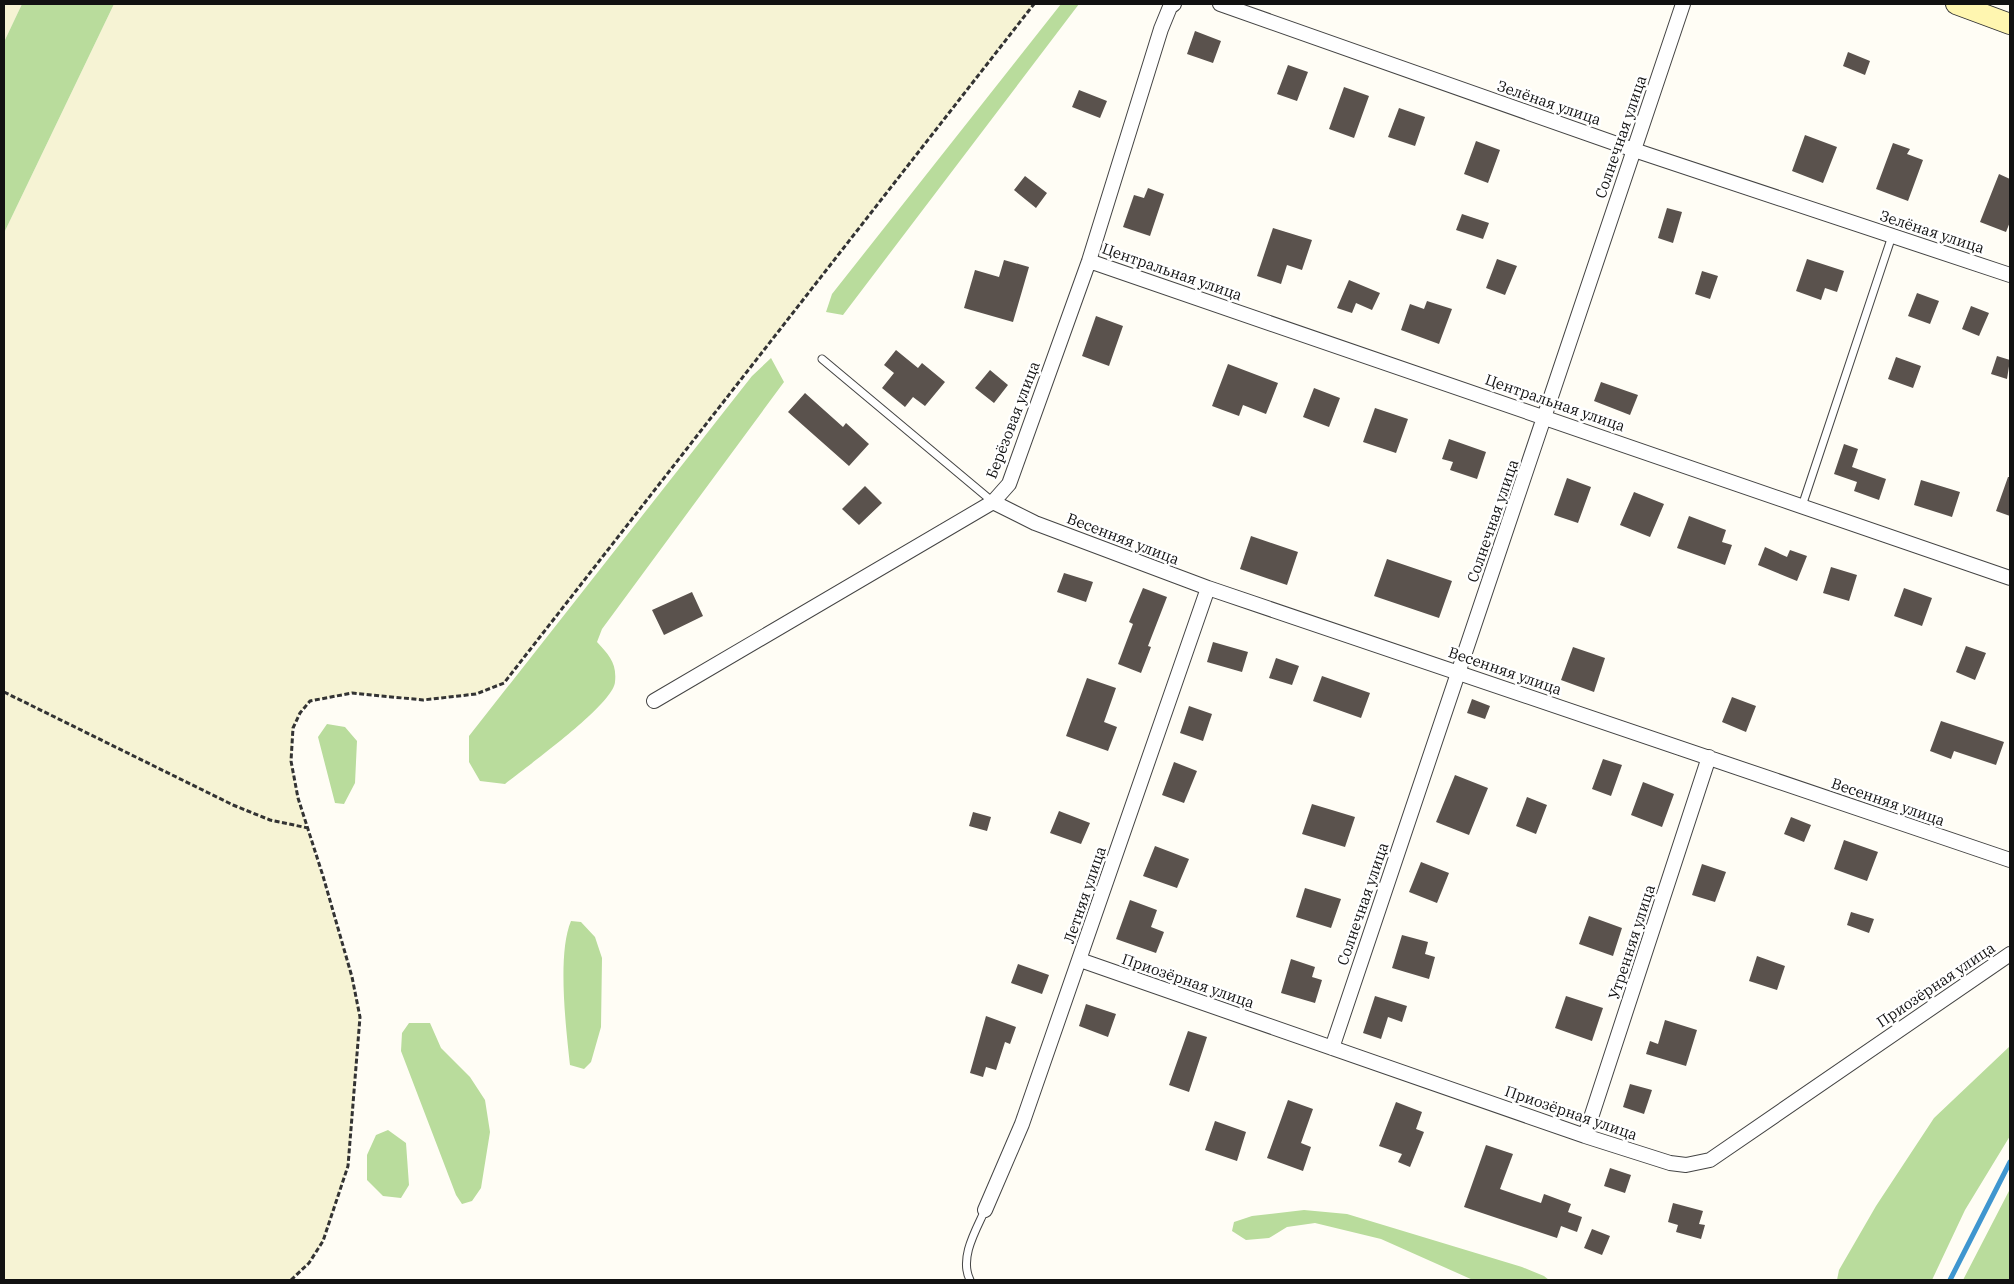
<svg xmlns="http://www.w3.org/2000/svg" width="2014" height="1284" viewBox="0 0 2014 1284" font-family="'IBM Plex Serif',serif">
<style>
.farmland{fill:#f6f3d4}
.forest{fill:#b9dc9c}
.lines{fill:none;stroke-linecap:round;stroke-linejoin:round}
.stream{stroke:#3f96cf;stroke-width:5}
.building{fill:#5a524d}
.service-casing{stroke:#444;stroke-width:9}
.minor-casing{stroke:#444;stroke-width:16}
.secondary-casing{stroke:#333;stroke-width:22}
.path{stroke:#333;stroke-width:3;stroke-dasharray:5 2.5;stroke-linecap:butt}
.service{stroke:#fff;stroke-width:7}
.minor{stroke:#fff;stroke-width:14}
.secondary{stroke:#fff6b0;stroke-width:20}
.labels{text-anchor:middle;stroke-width:5;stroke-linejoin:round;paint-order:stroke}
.street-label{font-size:15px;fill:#111;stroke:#fff}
</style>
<rect width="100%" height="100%" fill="#fffdf5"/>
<path class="farmland" d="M4,4H22L4,42Z
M114,4H1034L504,683L476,694L423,700L352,693L310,701L300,713L293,728L291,761L298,798L352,977L360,1017L348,1166L323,1241L309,1263L291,1280H4V233Z"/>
<path class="forest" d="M22,4H114L4,233V42Z
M1061,4H1079L843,315L826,312L832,294Z
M771,358L784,382L602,629L597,642C609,655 617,663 615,682C613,705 526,767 505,784L480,781L469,762V736L752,376Z
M327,724L345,727L357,741L355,783L344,804L335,803L318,737Z
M571,921L581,922L595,937L602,958L601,1027L591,1062L584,1069L570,1065C566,1028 557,954 571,921Z
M409,1023H430L441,1048L470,1077L485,1100L490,1132L481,1188L472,1201L462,1204L456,1195L401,1051L402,1033Z
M2010,1046V1136L1965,1210L1932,1280H1837L1839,1270L1876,1206L1934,1118Z
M388,1130L406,1143L409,1185L401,1198L383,1196L367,1180V1155L376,1135Z
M2010,1189V1280H1963Z
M1304,1210L1347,1214L1522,1267L1544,1276L1549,1280H1473L1381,1239L1315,1223L1287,1227L1269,1238L1246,1240L1232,1231L1234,1222L1252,1216Z"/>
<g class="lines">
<path class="stream" d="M1950,1280L2010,1162"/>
</g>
<path class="building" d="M1195,31L1221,41L1213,63L1187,54Z
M1848,52L1870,61L1865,75L1843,66Z
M1288,65L1308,72L1297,101L1277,94Z
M1344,87L1369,96L1354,138L1329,129Z
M1079,90L1107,101L1100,118L1072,107Z
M1399,108L1425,117L1415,146L1388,137Z
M1805,135L1837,147L1823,183L1792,171Z
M1476,141L1500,150L1488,183L1464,174Z
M1893,143L1910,149L1907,154L1923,160L1908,201L1876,189Z
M1999,174L2010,179V222L2006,232L1980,222Z
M1025,176L1047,193L1036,208L1014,190Z
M1148,188L1164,194L1150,236L1123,227L1134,195L1144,198Z
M1667,208L1682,212L1673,243L1658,238Z
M1462,214L1489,223L1483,239L1456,230Z
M1273,228L1312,240L1302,270L1287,265L1281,284L1257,276Z
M1497,259L1517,266L1505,295L1486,288Z
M1807,259L1844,271L1837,292L1825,288L1821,300L1796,291Z
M1004,260L1029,267L1013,322L964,308L975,270L999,277Z
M1702,271L1718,276L1710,299L1695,294Z
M1349,280L1380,293L1372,310L1356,303L1352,313L1337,308Z
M1917,293L1939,301L1930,324L1908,316Z
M1427,301L1452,309L1439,344L1401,330L1410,304L1424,309Z
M1971,306L1989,313L1979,336L1962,329Z
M1096,316L1123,326L1109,366L1082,356Z
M896,350L918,368L922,363L945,382L925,406L913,397L905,407L882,388L894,373L884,365Z
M1997,356L2010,360L2007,379L1991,374Z
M1896,357L1921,366L1913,388L1888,379Z
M1228,364L1278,383L1266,414L1243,405L1239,416L1212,406Z
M990,370L1008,385L994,403L975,388Z
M1601,382L1638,395L1630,415L1594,401Z
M1314,388L1340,398L1329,427L1303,417Z
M805,393L843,427L846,423L869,444L849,466L788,412Z
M1375,408L1408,419L1396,453L1363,442Z
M1449,439L1486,452L1477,479L1450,470L1453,462L1442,459Z
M1844,444L1858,449L1852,467L1886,479L1879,500L1854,491L1857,482L1834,474Z
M2008,477H2010V516L1996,511Z
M1567,478L1591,487L1578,523L1554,515Z
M1921,480L1960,492L1952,517L1914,505Z
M865,486L882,503L859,525L842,509Z
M1634,492L1664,504L1650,537L1620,525Z
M1689,516L1726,530L1722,542L1732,545L1725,565L1677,548Z
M1251,536L1298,552L1287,585L1240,569Z
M1765,547L1787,557L1790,550L1807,556L1797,581L1758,565Z
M1387,559L1452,581L1439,618L1374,596Z
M1831,567L1857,575L1849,601L1823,593Z
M1064,573L1093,582L1086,602L1057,592Z
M1143,588L1167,597L1148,646L1151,647L1141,673L1118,664L1133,624L1129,622Z
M1904,588L1932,598L1922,626L1894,616Z
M692,592L703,616L664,635L652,610Z
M1213,642L1248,652L1242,672L1207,662Z
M1966,646L1986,653L1975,680L1956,672Z
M1573,647L1605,658L1594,692L1561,680Z
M1276,658L1299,666L1292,685L1269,678Z
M1322,676L1370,693L1361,718L1313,701Z
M1087,678L1116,688L1104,722L1117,727L1108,751L1066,736Z
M1732,697L1756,706L1746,732L1722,722Z
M1472,699L1490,706L1485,719L1467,713Z
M1189,706L1212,714L1203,741L1180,733Z
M1941,721L2004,742L1996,765L1954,751L1951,759L1930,751Z
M1603,759L1622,765L1611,796L1592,789Z
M1174,762L1197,771L1184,803L1162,795Z
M1455,775L1488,788L1469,835L1436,822Z
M1643,782L1674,794L1662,827L1631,815Z
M1527,797L1547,805L1536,834L1516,826Z
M1312,804L1355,817L1345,847L1302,834Z
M1059,811L1090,823L1081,844L1050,833Z
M973,812L991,817L987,831L969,826Z
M1791,817L1811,825L1804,842L1784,834Z
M1844,840L1878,852L1867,881L1834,869Z
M1155,846L1189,859L1177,888L1143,876Z
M1421,862L1449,873L1437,903L1409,892Z
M1702,864L1726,872L1715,902L1692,895Z
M1305,888L1341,899L1331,928L1296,917Z
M1130,900L1157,910L1151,927L1164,932L1156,953L1116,939Z
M1851,912L1874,919L1869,933L1847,925Z
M1589,916L1622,928L1613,956L1579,944Z
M1402,935L1428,942L1425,954L1435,957L1429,979L1392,968Z
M1757,956L1785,966L1777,990L1749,981Z
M1291,959L1315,967L1312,977L1322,980L1315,1003L1281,993Z
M1018,964L1049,975L1042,994L1011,983Z
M1375,996L1407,1006L1402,1022L1388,1017L1381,1039L1363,1033Z
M1566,996L1603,1008L1592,1041L1555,1028Z
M1086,1004L1116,1014L1108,1037L1079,1026Z
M986,1016L1016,1027L1010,1044L1005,1042L996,1070L986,1067L983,1077L970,1073Z
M1665,1020L1697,1030L1686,1066L1646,1054L1650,1041L1658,1044Z
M1188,1031L1207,1037L1189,1092L1169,1085Z
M1630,1084L1652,1090L1644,1114L1623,1107Z
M1288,1100L1313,1109L1301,1143L1311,1147L1303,1171L1267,1158Z
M1396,1102L1422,1112L1416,1129L1424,1132L1410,1167L1398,1162L1402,1154L1379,1146Z
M1215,1121L1246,1132L1237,1161L1205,1150Z
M1486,1145L1513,1154L1500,1189L1541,1203L1544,1194L1571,1204L1568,1212L1582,1217L1577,1232L1561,1226L1557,1238L1464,1207Z
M1610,1168L1631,1175L1625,1193L1604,1186Z
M1673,1203L1703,1211L1699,1224L1705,1225L1701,1239L1676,1232L1678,1225L1668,1222Z
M1592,1229L1610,1236L1602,1255L1584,1248Z"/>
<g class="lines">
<defs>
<path id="service" d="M822,359L993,502
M1802,506L1892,236
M970,1280C959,1258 976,1230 985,1210"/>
<path id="minor" d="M1220,4L1634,150L2010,275
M1089,261L2010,578
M993,502L1035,523L1208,588L2010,860
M654,701L993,502L1009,484L1089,261L1161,29L1170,7L1174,4
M1080,960L1585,1136L1670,1163L1686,1165L1710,1160L2010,954
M1332,1048L1683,4
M1585,1136L1709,757
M985,1210L1022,1124L1208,588"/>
<path id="secondary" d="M1956,4L2010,24"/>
</defs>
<use href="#service" class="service-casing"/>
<use href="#minor" class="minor-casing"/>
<use href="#secondary" class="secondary-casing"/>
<path class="path" d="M4,692L233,805L270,820L308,828
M291,1280L309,1263L323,1241L348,1166L360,1017L352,977L323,876L298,798L291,761L293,728L300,713L310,701L352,693L423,700L476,694L504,683L1034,4"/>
<use href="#service" class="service"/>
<use href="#minor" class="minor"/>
<use href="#secondary" class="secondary"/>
</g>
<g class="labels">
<g class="street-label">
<text transform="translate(1549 103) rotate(19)" y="5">Зелёная улица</text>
<text transform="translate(1621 137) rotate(-71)" y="5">Солнечная улица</text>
<text transform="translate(1932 232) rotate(18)" y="5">Зелёная улица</text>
<text transform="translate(1172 272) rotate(19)" y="5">Центральная улица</text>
<text transform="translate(1555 403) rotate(19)" y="5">Центральная улица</text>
<text transform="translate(1013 420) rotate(-69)" y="5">Берёзовая улица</text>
<text transform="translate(1493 521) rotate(-71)" y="5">Солнечная улица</text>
<text transform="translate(1123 539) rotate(21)" y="5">Весенняя улица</text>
<text transform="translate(1505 671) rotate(19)" y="5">Весенняя улица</text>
<text transform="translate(1888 802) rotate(19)" y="5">Весенняя улица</text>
<text transform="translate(1085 895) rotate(-71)" y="5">Летняя улица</text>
<text transform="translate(1363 904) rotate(-71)" y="5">Солнечная улица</text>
<text transform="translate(1632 942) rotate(-72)" y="5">Утренняя улица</text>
<text transform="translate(1188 981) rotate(19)" y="5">Приозёрная улица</text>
<text transform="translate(1936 985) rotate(-34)" y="5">Приозёрная улица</text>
<text transform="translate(1571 1113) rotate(19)" y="5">Приозёрная улица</text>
</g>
</g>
<rect width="2014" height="1284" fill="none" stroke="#111111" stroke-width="10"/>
</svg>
